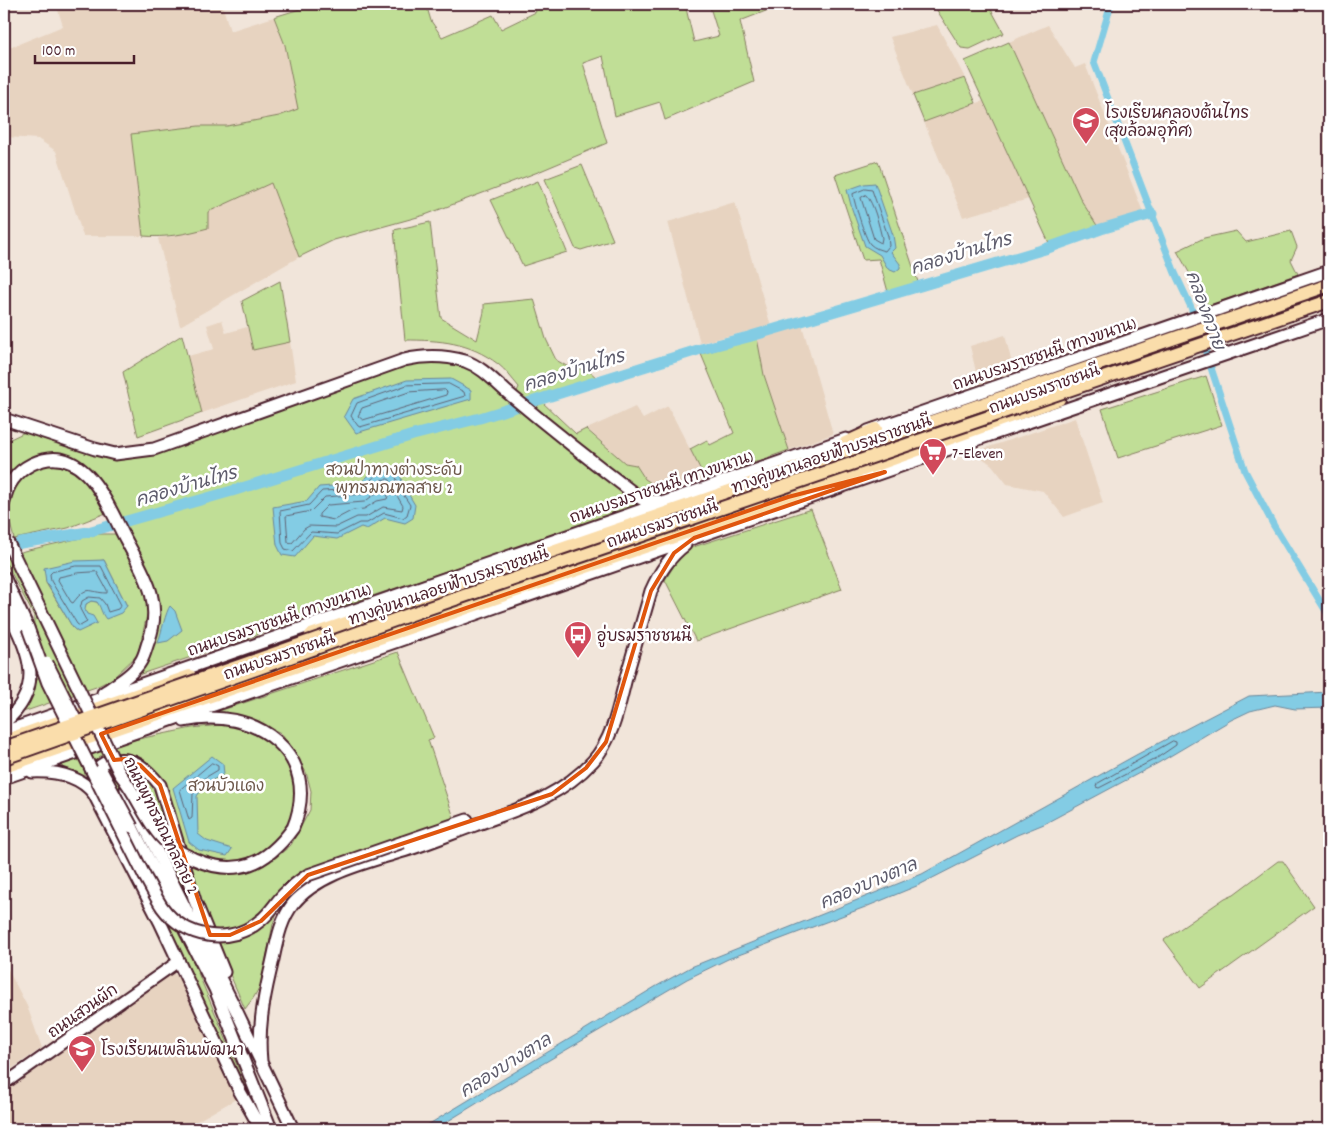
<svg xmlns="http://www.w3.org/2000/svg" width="1333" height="1133" viewBox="0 0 1333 1133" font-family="Dekko,'Playpen Sans Thai',sans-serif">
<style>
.built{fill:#e7d3c0}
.green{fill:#c0de96;stroke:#857e60;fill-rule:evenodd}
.water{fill:#83cce4;stroke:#6c879a}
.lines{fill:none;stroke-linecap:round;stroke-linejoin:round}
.shore{stroke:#616475;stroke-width:1}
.canal{stroke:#83cce4;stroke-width:7}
.river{stroke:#83cce4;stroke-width:11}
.tertiary-casing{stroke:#4a1f2b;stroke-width:14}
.secondary-casing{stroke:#4a1f2b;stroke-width:15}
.trunk-casing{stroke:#4a1f2b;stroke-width:16}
.tertiary{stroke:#fff;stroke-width:10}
.secondary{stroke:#fff;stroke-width:11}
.trunk{stroke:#faddab;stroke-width:12}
.secondary-bridge-casing{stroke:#4a1f2b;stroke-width:15;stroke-linecap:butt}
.primary-bridge-casing{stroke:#4a1f2b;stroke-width:16;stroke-linecap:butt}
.secondary-bridge{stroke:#fff;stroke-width:11}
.primary-bridge{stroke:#faddab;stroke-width:12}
.marked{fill:none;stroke:#e0560e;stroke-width:4;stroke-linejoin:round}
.labels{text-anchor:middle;stroke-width:5;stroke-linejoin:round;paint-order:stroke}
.poi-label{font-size:16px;fill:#4a1f2b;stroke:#fff;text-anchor:start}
.street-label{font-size:16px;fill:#4a1f2b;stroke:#fff}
.park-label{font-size:16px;fill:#6d584b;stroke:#fff}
.water-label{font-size:18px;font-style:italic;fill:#5e5c6c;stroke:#fff}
</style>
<rect width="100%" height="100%" fill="#f1e5da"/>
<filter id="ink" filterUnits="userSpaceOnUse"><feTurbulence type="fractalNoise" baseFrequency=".02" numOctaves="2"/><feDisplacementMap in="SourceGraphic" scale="10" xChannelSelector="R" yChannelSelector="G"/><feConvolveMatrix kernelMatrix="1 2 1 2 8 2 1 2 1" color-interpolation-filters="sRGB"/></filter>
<g filter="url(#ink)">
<path class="built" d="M56,4H222L230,31L274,17L285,45L299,109L279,116L227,126H199L131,134L143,236H83L56,151L38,139L6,137L4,128V50L63,26Z
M937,25L965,78L913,95L890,37Z
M1048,25L1075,68L1085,64L1143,212L1098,227L1081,200L1009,42Z
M983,101L1029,199L963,217L924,122Z
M271,183L299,257L180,326L158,238L175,236L208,212Z
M735,202L771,326L700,343L668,222Z
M222,320L226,333L247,327L253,350L290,342L296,381L202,413L188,356L214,349L207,325Z
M802,325L833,434L789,450L764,375L757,339Z
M1005,335L1014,372L979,385L970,346Z
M668,406L705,479L665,492L645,479L636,465L625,463L587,429L635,407L643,419Z
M1075,418L1103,503L1064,517L1043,491L1007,484L992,465L974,452Z
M4,962L27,1006L42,1048L4,1074Z
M173,973L177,976L236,1099L183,1129H4V1092Z"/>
<path class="green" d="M298,4H426L431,21L442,37L493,15L501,29L536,12L532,4H685L694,42L719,36L709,4H784L740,21L754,82L665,120L660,102L615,116L603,56L583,63L607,143L538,172L425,215L334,240L299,257L271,183L208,212V228C186,234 166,238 143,236L131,134L199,126H227L279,116L298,109L285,45L274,17L300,9Z
M933,4H988L1004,33L970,49L961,48Z
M1009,42L1081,200L1098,227L1049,243L965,61Z
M965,78L976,103L924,122L913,95Z
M878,161L918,282L888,292L879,259L863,260L835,175Z
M582,165L613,240L581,250L575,248L545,179Z
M538,181L567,252L523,266L491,200Z
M430,222L441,318L477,340L484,312V304L534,299L546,339L556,360L570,368L588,370L597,378L525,400L516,394L519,387C512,379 506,370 498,364C469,342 440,340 405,340L394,230Z
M1236,231L1246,242L1291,231L1297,247L1291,260L1298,274L1208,306L1177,251L1204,238Z
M280,281L290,342L253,350L242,301Z
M182,335L202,413L138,436L123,372Z
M757,338L764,375L789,450L706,480L690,449L707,440L710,445L734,433L701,354Z
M415,363L462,364L492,382L642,505L135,676L157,628L128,532L99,480L83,462L58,454H38L19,465L4,480V442L25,432L104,455L128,459L162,451L360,381Z
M1206,376L1222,425L1118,458L1102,409Z
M542,402L576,434L586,429L625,463L636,465L645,479L665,492L655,496L631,486L535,409Z
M49,463L73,469L91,484L106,513L68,528L14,539L5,503L14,481L32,470Z
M811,509L842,589L696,641L665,580L677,561L690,548Z
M98,534H115L139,578L149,606L138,654L112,679L96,687L23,712L38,678L33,654L34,616L4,559L24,551ZM104,560L127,606L101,607L97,602L91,601L86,604L84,610L87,614L78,632L73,628L46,583L45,568Z
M398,652L434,738L428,740L454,818L316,866L311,878L293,893L278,909L273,924L261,984L254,997L245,1009L205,917L183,840L159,779L147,763L125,754L100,756L85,771L84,776L54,763L119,743L192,728L230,724L252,729L273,743L288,765L295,792L289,826L280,840L264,850L273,860L291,845L310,810L311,791L306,772L281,733L243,716L216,712Z
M130,768L145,776L154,790L193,906L203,930L171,913L190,954L256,1110L254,1112L173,940L106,771L110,769Z
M1278,861H1283L1314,906L1200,988L1164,940L1225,898L1234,894Z"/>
<path class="water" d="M875,183L893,235L895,248L891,252L900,264V268L895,272L888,269L880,255L865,246L852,209L847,190L864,184Z
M451,379L471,390V399L356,433L344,416L353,399L407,380Z
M398,466L403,485L415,505L413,518L405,523L385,518L367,529L361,527L337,539L313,536L295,557L282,555L277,545L273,507L307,501L319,487L359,484L376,469Z
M104,560L127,606L121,613L106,619C101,613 101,607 97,602L91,601L86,604L85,610L87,614L93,616L97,623L78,632L73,628L46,582L44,568L75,561Z
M170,606L175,611L182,630L168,641L158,643C161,634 166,611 170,606Z
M1329,692V708L1295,709L1275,705L1250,711L1231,720L1160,762L1044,824L1017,835L919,885L868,906L728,959L687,979L515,1080L435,1129H421L655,987L691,967L922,874L1136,755L1249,696Z
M212,756L223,764L224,774L207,783L197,796L198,834L207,841L232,849L227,856L199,850L189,842L173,788Z"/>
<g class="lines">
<path class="shore" d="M865,189L872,190L888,236L889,246L885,251C880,250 874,248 870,244C865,238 854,202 853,194Z
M866,195C874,203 879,226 882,238L881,243L874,239L861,198Z
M449,384L464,392L465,396L360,427L358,426L351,416L357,403L407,385Z
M445,390L447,392L446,395L363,420L358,416L362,408L409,392Z
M393,472L395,473L399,488L410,505L407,515L403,518L384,513L367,523H359L337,534L311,532L293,551L285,549L282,543L280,511L309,505L322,491L360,489L378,474Z
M388,479L390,480L393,489L403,506L402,510L383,507L366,517H357L336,527L309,526L304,529L292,543L288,542L286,516L311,511L325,497L363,494L381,480Z
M382,489L385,490L388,496L387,499L377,501L364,509L353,510L334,520L319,517V514L328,505L364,502Z
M76,566H101L121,605L118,609L108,612L105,604L100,598L89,597L82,601L80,609L87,622L80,626L77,624L51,581L50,574L52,572Z
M97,572L107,590V593C89,593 88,583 73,603L71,602L58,580L59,577L77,573Z
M1173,741L1176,742V745L1157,758L1099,788L1096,787L1097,784Z
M212,763L218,766V770L203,779L193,794L192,818L189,820L180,790Z"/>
<path class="canal" d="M1111,4L1094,62L1152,214L1175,273L1191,307L1245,471L1274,526L1329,616"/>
<path class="river" d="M4,550L21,543L88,532L232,491L413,435L480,418L701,349L748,337L1045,249L1101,229L1152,214"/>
<defs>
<path id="tertiary" d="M4,1084L179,961"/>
<path id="secondary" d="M4,419L95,449L115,454L154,449L404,360C425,355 444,355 465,361C482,367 494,381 508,393C551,429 595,464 640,498L646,501H659
M868,431L1329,271
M4,502C7,484 16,472 32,464C84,439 108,506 126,540C144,574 163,601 149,640C146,647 145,655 141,661C133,675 116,684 103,693
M4,577L28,628
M4,602C25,648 50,683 4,723
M184,721C253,705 324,753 293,828
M4,732L846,439
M32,772C56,771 79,775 94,794L160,922L239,1090L261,1129
M93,776C96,768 102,763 110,761C133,755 146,768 160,785L195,901L224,972
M4,778L958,446L1329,319
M126,789L237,1012L293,1129
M132,827L215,989L271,1129
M403,842L467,820
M261,1061C258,1030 263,1002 270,972C276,949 278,923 293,904C317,874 365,863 400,852C425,845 450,834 475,825C519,809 560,797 593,761C614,738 619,704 627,674C635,646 643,619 651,591C659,573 669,557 685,545"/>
<path id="trunk" d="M839,446L876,429
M311,635L1329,285
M4,741L190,676
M4,767L732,517L1059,399"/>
</defs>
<use href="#tertiary" class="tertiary-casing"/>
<use href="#secondary" class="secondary-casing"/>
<use href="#trunk" class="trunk-casing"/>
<use href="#tertiary" class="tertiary"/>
<use href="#secondary" class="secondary"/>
<use href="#trunk" class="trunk"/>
<defs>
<path id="secondary-bridge" d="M7,541L120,774C135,792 143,814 157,832C166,844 180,853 194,859C237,878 267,864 293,828
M28,628L48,683L145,877C151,887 156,898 162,907C185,939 231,946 261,920C270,913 276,902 284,894C291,887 299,881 308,875L403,842
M47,663L81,731
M101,770L132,827"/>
<path id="primary-bridge" d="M4,748L325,636
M4,758L420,611L1329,301"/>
</defs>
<use href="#secondary-bridge" class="secondary-bridge-casing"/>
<use href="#primary-bridge" class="primary-bridge-casing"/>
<use href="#secondary-bridge" class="secondary-bridge"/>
<use href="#primary-bridge" class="primary-bridge"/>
</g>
</g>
<path class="marked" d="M885,472L694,538L674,553L651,591L606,742L586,768L552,794L308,875L261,921L230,935H210L160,785L140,765L125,759L114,760L101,734L788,497Z"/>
<defs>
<symbol id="school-pin" viewBox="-11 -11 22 30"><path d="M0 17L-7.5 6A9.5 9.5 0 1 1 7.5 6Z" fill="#d1495b" stroke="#fff"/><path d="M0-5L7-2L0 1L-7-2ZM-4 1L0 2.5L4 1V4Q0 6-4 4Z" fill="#fff"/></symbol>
<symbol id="supermarket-pin" viewBox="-11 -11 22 30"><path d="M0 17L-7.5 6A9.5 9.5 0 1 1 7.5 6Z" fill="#d1495b" stroke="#fff"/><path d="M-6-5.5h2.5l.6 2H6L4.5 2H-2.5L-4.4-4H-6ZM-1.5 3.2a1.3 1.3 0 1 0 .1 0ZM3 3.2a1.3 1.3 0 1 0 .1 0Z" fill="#fff"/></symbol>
<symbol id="bus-pin" viewBox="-11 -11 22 30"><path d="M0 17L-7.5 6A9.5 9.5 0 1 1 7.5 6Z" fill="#d1495b" stroke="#fff"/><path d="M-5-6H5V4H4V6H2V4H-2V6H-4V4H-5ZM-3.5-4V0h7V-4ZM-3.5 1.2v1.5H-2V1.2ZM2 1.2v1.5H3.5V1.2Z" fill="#fff"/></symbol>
</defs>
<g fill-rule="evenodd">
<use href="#school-pin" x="1070" y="105" width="32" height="43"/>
<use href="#supermarket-pin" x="917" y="436" width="32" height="43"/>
<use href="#bus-pin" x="562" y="619" width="32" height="43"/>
<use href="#school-pin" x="66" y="1033" width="32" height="43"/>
</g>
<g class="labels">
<g class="poi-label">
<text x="1105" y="118">โรงเรียนคลองต้นไทร<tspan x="1105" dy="18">(สุขล้อมอุทิศ)</tspan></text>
<text x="952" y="458">7-Eleven</text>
<text x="597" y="641">อู่บรมราชชนนี</text>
<text x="101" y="1055">โรงเรียนเพลินพัฒนา</text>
</g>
<g class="street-label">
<text transform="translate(1044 353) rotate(-19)" y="6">ถนนบรมราชชนนี (ทางขนาน)</text>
<text transform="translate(1044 388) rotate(-20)" y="6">ถนนบรมราชชนนี</text>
<text transform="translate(831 453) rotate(-19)" y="6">ทางคู่ขนานลอยฟ้าบรมราชชนนี</text>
<text transform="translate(661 486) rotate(-19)" y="6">ถนนบรมราชชนนี (ทางขนาน)</text>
<text transform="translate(662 523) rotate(-19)" y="6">ถนนบรมราชชนนี</text>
<text transform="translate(448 585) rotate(-19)" y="6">ทางคู่ขนานลอยฟ้าบรมราชชนนี</text>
<text transform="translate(279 619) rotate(-19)" y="6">ถนนบรมราชชนนี (ทางขนาน)</text>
<text transform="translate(279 655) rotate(-19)" y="6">ถนนบรมราชชนนี</text>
<text transform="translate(162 825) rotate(64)" y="6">ถนนพุทธมณฑลสาย 2</text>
<text transform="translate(82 1010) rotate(-35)" y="6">ถนนสวนผัก</text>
</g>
<g class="park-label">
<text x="394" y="475">สวนป่าทางต่างระดับ<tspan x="394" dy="18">พุทธมณฑลสาย 2</tspan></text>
<text x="226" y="791">สวนบัวแดง</text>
</g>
<g class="water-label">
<text transform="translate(961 253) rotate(-17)" y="6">คลองบ้านไทร</text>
<text transform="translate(1206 310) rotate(70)" y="6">คลองควาย</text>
<text transform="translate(574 370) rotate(-17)" y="6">คลองบ้านไทร</text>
<text transform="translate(186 486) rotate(-16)" y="6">คลองบ้านไทร</text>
<text transform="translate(868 883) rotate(-23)" y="6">คลองบางตาล</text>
<text transform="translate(505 1065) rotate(-32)" y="6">คลองบางตาล</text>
</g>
</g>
<rect width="1333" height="1133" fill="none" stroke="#fff" stroke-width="20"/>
<rect x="10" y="10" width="1313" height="1113" fill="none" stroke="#4a1f2b" stroke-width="2" filter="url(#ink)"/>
<path d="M35 55v8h99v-8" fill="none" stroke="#4a1f2b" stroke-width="2.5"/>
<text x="42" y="55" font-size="15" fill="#4a1f2b" stroke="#ffffff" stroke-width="4" paint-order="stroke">100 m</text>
</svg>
